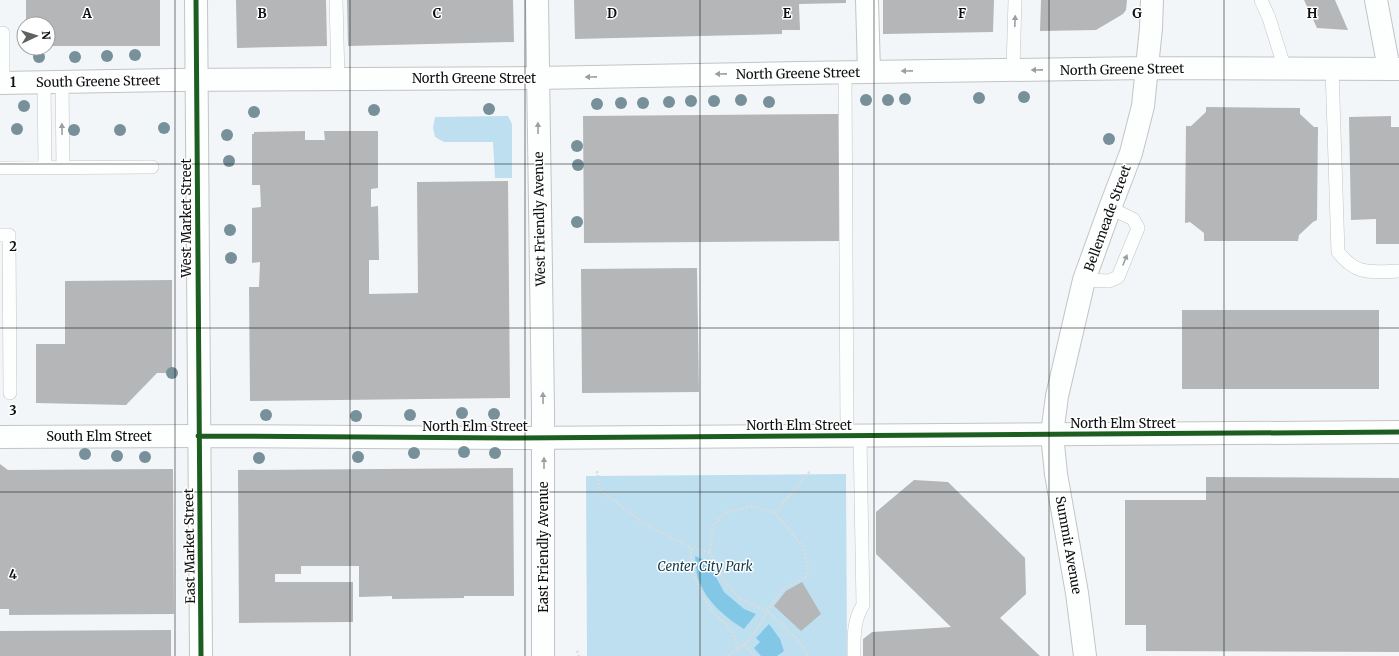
<svg xmlns="http://www.w3.org/2000/svg" width="1399" height="656" viewBox="0 0 1399 656" font-family="Merriweather,serif">
<style>
.green{fill:#bddff0}
.water{fill:#83c7e6}
.building{fill:#b4b6b7}
.lines{fill:none;stroke-linecap:round;stroke-linejoin:round}
.service-casing{stroke:#c2c4c5;stroke-width:14}
.minor-casing{stroke:#c2c4c5;stroke-width:24}
.tertiary-casing{stroke:#c2c4c5;stroke-width:24}
.secondary-casing{stroke:#c2c4c5;stroke-width:24}
.path{stroke:#dcdcdd;stroke-width:2.5;stroke-dasharray:2 2;stroke-linecap:butt}
.service{stroke:#fdfefe;stroke-width:13}
.minor{stroke:#fdfefe;stroke-width:22}
.tertiary{stroke:#fdfefe;stroke-width:22}
.secondary{stroke:#fdfefe;stroke-width:22}
.cycleway-casing{stroke:#fff;stroke-width:8}
.cycleway{stroke:#1b5e20;stroke-width:5}
.tree{fill:#77909a}
.oneway{fill:#9d9e9f}
.grid{fill:none;stroke:#0d0f10;stroke-width:1;stroke-opacity:0.55}
.labels{text-anchor:middle;stroke-width:3;stroke-linejoin:round;paint-order:stroke}
.street-label{font-size:13px;fill:#0d0f10;stroke:#fff}
.park-label{font-size:13px;font-style:italic;fill:#113c4e;stroke:#fff}
.grid-label{font-size:13px;text-anchor:middle;font-weight:bold;fill:#0d0f10;stroke:#fff;stroke-width:3;stroke-linejoin:round;paint-order:stroke}
</style>
<rect width="100%" height="100%" fill="#f3f6f8"/>
<path class="green" d="M508,116L512,124V178H495L493,142H444L435,137L433,128L435,117Z
M846,474L847,656H587L586,476Z"/>
<path class="water" d="M695,556L708,562L724,592L744,609L756,614L744,629C725,617 707,602 699,581C696,574 696,564 695,556Z
M769,624L780,639L784,651L777,656H761L754,648L760,642L756,638Z"/>
<path class="building" d="M26,0H160V46H48V24H26Z
M236,0H326L327,46L237,48Z
M347,0H513L514,42L348,46Z
M574,0H846V3L799,4L800,30H782V34L575,39Z
M883,0H994L993,32L883,34Z
M1041,0H1127L1126,10L1123,14L1096,30L1040,31Z
M1304,0H1335L1348,30L1317,28Z
M1206,107L1300,108V114L1314,127H1318L1317,220L1313,222L1299,235L1298,241H1204V233L1190,222L1185,223L1186,126H1191L1206,112Z
M839,114L840,241L584,243L583,116Z
M1391,116V127H1399V244H1376V219L1351,220L1349,117Z
M305,131V140H325L324,131H378V188L371,189V207L378,206L379,260H369V294L418,293L417,182L508,181L510,398L250,401L249,287H259L260,262L252,263V208L261,207L260,185H252V134H254V132Z
M697,268L699,392L582,393L581,269Z
M172,280V373H157L126,405L36,403V344H65V281Z
M1182,310H1379V389H1182Z
M0,464L8,470L173,469L174,614L9,615V609H0Z
M513,468L514,596H464V598L392,599V596L359,597V566H301V574H275V582H353V622L239,623L238,470Z
M1206,477L1399,478V652L1146,651V625H1125V500H1206Z
M914,480L948,482L1025,558L1026,594L1000,618L1040,656H863V639L872,632L951,627L876,554V512Z
M802,582L821,614L801,631L774,606L786,591Z
M171,630V656H0V631Z"/>
<g class="lines">
<defs>
<path id="service" d="M336,0L338,79
M1261,0L1269,18L1285,69
M3,33V83
M1332,69L1338,252C1357,276 1370,272 1399,271
M1013,70L1015,0
M845,72L847,435
M62,82L63,168
M44,83L45,168
M0,168L152,167
M0,235H9L10,393
M1084,280L1109,281L1118,277L1138,228L1133,219L1110,208
M854,656C854,637 853,621 863,605L860,436"/>
<path id="minor" d="M867,0L869,72
M1376,0L1389,69"/>
<path id="tertiary" d="M0,83L172,80L537,78L800,73L1146,68L1399,69
M0,437L198,436
M1085,656L1077,593L1056,474L1052,434L1057,396L1084,280L1110,208L1131,153L1143,106L1151,28L1152,0"/>
<path id="secondary" d="M196,0L201,656
M537,0L543,410V656
M198,436L517,438L1399,432"/>
</defs>
<use href="#service" class="service-casing"/>
<use href="#minor" class="minor-casing"/>
<use href="#tertiary" class="tertiary-casing"/>
<use href="#secondary" class="secondary-casing"/>
<path class="path" d="M597,471L599,489L645,524L691,548
M775,513L752,506L725,513L713,526L710,552L722,578L740,599L768,611L799,641L808,656
M710,552L691,548V567L702,596L713,611L733,632L738,649
M745,645L755,656
M577,651L579,656
M729,656L733,652L745,645L763,620L770,606L784,588L805,578L808,569L804,548L775,513L810,471"/>
<use href="#service" class="service"/>
<use href="#minor" class="minor"/>
<use href="#tertiary" class="tertiary"/>
<use href="#secondary" class="secondary"/>
<defs>
<path id="cycleway" d="M196,0L201,656
M198,436L517,438L1399,432"/>
</defs>
<use href="#cycleway" class="cycleway-casing"/>
<use href="#cycleway" class="cycleway"/>
</g>
<g class="tree">
<circle cx="135" cy="55" r="6"/>
<circle cx="107" cy="56" r="6"/>
<circle cx="39" cy="57" r="6"/>
<circle cx="75" cy="57" r="6"/>
<circle cx="1024" cy="97" r="6"/>
<circle cx="979" cy="98" r="6"/>
<circle cx="905" cy="99" r="6"/>
<circle cx="741" cy="100" r="6"/>
<circle cx="866" cy="100" r="6"/>
<circle cx="888" cy="100" r="6"/>
<circle cx="691" cy="101" r="6"/>
<circle cx="714" cy="101" r="6"/>
<circle cx="669" cy="102" r="6"/>
<circle cx="769" cy="102" r="6"/>
<circle cx="621" cy="103" r="6"/>
<circle cx="643" cy="103" r="6"/>
<circle cx="597" cy="104" r="6"/>
<circle cx="24" cy="106" r="6"/>
<circle cx="489" cy="109" r="6"/>
<circle cx="374" cy="110" r="6"/>
<circle cx="254" cy="112" r="6"/>
<circle cx="164" cy="128" r="6"/>
<circle cx="17" cy="129" r="6"/>
<circle cx="74" cy="130" r="6"/>
<circle cx="120" cy="130" r="6"/>
<circle cx="227" cy="135" r="6"/>
<circle cx="1109" cy="139" r="6"/>
<circle cx="577" cy="146" r="6"/>
<circle cx="229" cy="161" r="6"/>
<circle cx="578" cy="165" r="6"/>
<circle cx="577" cy="222" r="6"/>
<circle cx="230" cy="230" r="6"/>
<circle cx="231" cy="258" r="6"/>
<circle cx="172" cy="373" r="6"/>
<circle cx="462" cy="413" r="6"/>
<circle cx="494" cy="414" r="6"/>
<circle cx="266" cy="415" r="6"/>
<circle cx="410" cy="415" r="6"/>
<circle cx="356" cy="416" r="6"/>
<circle cx="464" cy="452" r="6"/>
<circle cx="414" cy="453" r="6"/>
<circle cx="495" cy="453" r="6"/>
<circle cx="85" cy="454" r="6"/>
<circle cx="117" cy="456" r="6"/>
<circle cx="145" cy="457" r="6"/>
<circle cx="358" cy="457" r="6"/>
<circle cx="259" cy="458" r="6"/>
</g>
<defs><path id="oneway-solid" d="M-6-.8H1V-3.2L6.5 0L1 3.2V.8H-6Z"/></defs>
<g class="oneway">
<use href="#oneway-solid" transform="translate(1015 21) rotate(-88)"/>
<use href="#oneway-solid" transform="translate(1037 70) rotate(179)"/>
<use href="#oneway-solid" transform="translate(907 71) rotate(179)"/>
<use href="#oneway-solid" transform="translate(721 74) rotate(179)"/>
<use href="#oneway-solid" transform="translate(591 77) rotate(179)"/>
<use href="#oneway-solid" transform="translate(538 128) rotate(-91)"/>
<use href="#oneway-solid" transform="translate(62 129) rotate(-91)"/>
<use href="#oneway-solid" transform="translate(1125 260) rotate(-68)"/>
<use href="#oneway-solid" transform="translate(543 398) rotate(-91)"/>
<use href="#oneway-solid" transform="translate(544 463) rotate(-90)"/>
</g>
<path class="grid" d="M175,0V656M350,0V656M525,0V656M700,0V656M874,0V656M1049,0V656M1224,0V656M0,164H1399M0,328H1399M0,492H1399"/>
<g class="labels">
<g class="street-label">
<text transform="translate(1122 69) rotate(-1)" y="5">North Greene Street</text>
<text transform="translate(798 73) rotate(-1)" y="5">North Greene Street</text>
<text x="474" y="83">North Greene Street</text>
<text transform="translate(98 81) rotate(-1)" y="5">South Greene Street</text>
<text transform="translate(186 218) rotate(-90)" y="5">West Market Street</text>
<text transform="translate(1107 218) rotate(-70)" y="5">Bellemeade Street</text>
<text transform="translate(539 219) rotate(-91)" y="5">West Friendly Avenue</text>
<text x="1123" y="428">North Elm Street</text>
<text x="799" y="430">North Elm Street</text>
<text x="475" y="431">North Elm Street</text>
<text x="99" y="441">South Elm Street</text>
<text transform="translate(1069 545) rotate(80)" y="5">Summit Avenue</text>
<text transform="translate(189 546) rotate(-91)" y="5">East Market Street</text>
<text transform="translate(543 547) rotate(-90)" y="5">East Friendly Avenue</text>
</g>
<g class="park-label">
<text x="705" y="571">Center City Park</text>
</g>
</g>
<g class="grid-label">
<text x="87" y="18">A</text>
<text x="262" y="18">B</text>
<text x="437" y="18">C</text>
<text x="612" y="18">D</text>
<text x="787" y="18">E</text>
<text x="962" y="18">F</text>
<text x="1137" y="18">G</text>
<text x="1312" y="18">H</text>
<text x="13" y="87">1</text>
<text x="13" y="251">2</text>
<text x="13" y="415">3</text>
<text x="13" y="579">4</text>
</g>
<g transform="translate(36 36) rotate(86)"><circle r="19" fill="#ffffff" stroke="#9e9f9f"/>
<path d="M0-3L7 15L0 10L-7 15Z" fill="#5e6061"/>
<text y="-6" font-size="11" font-weight="bold" text-anchor="middle" fill="#0d0f10">N</text>
</g>
</svg>
